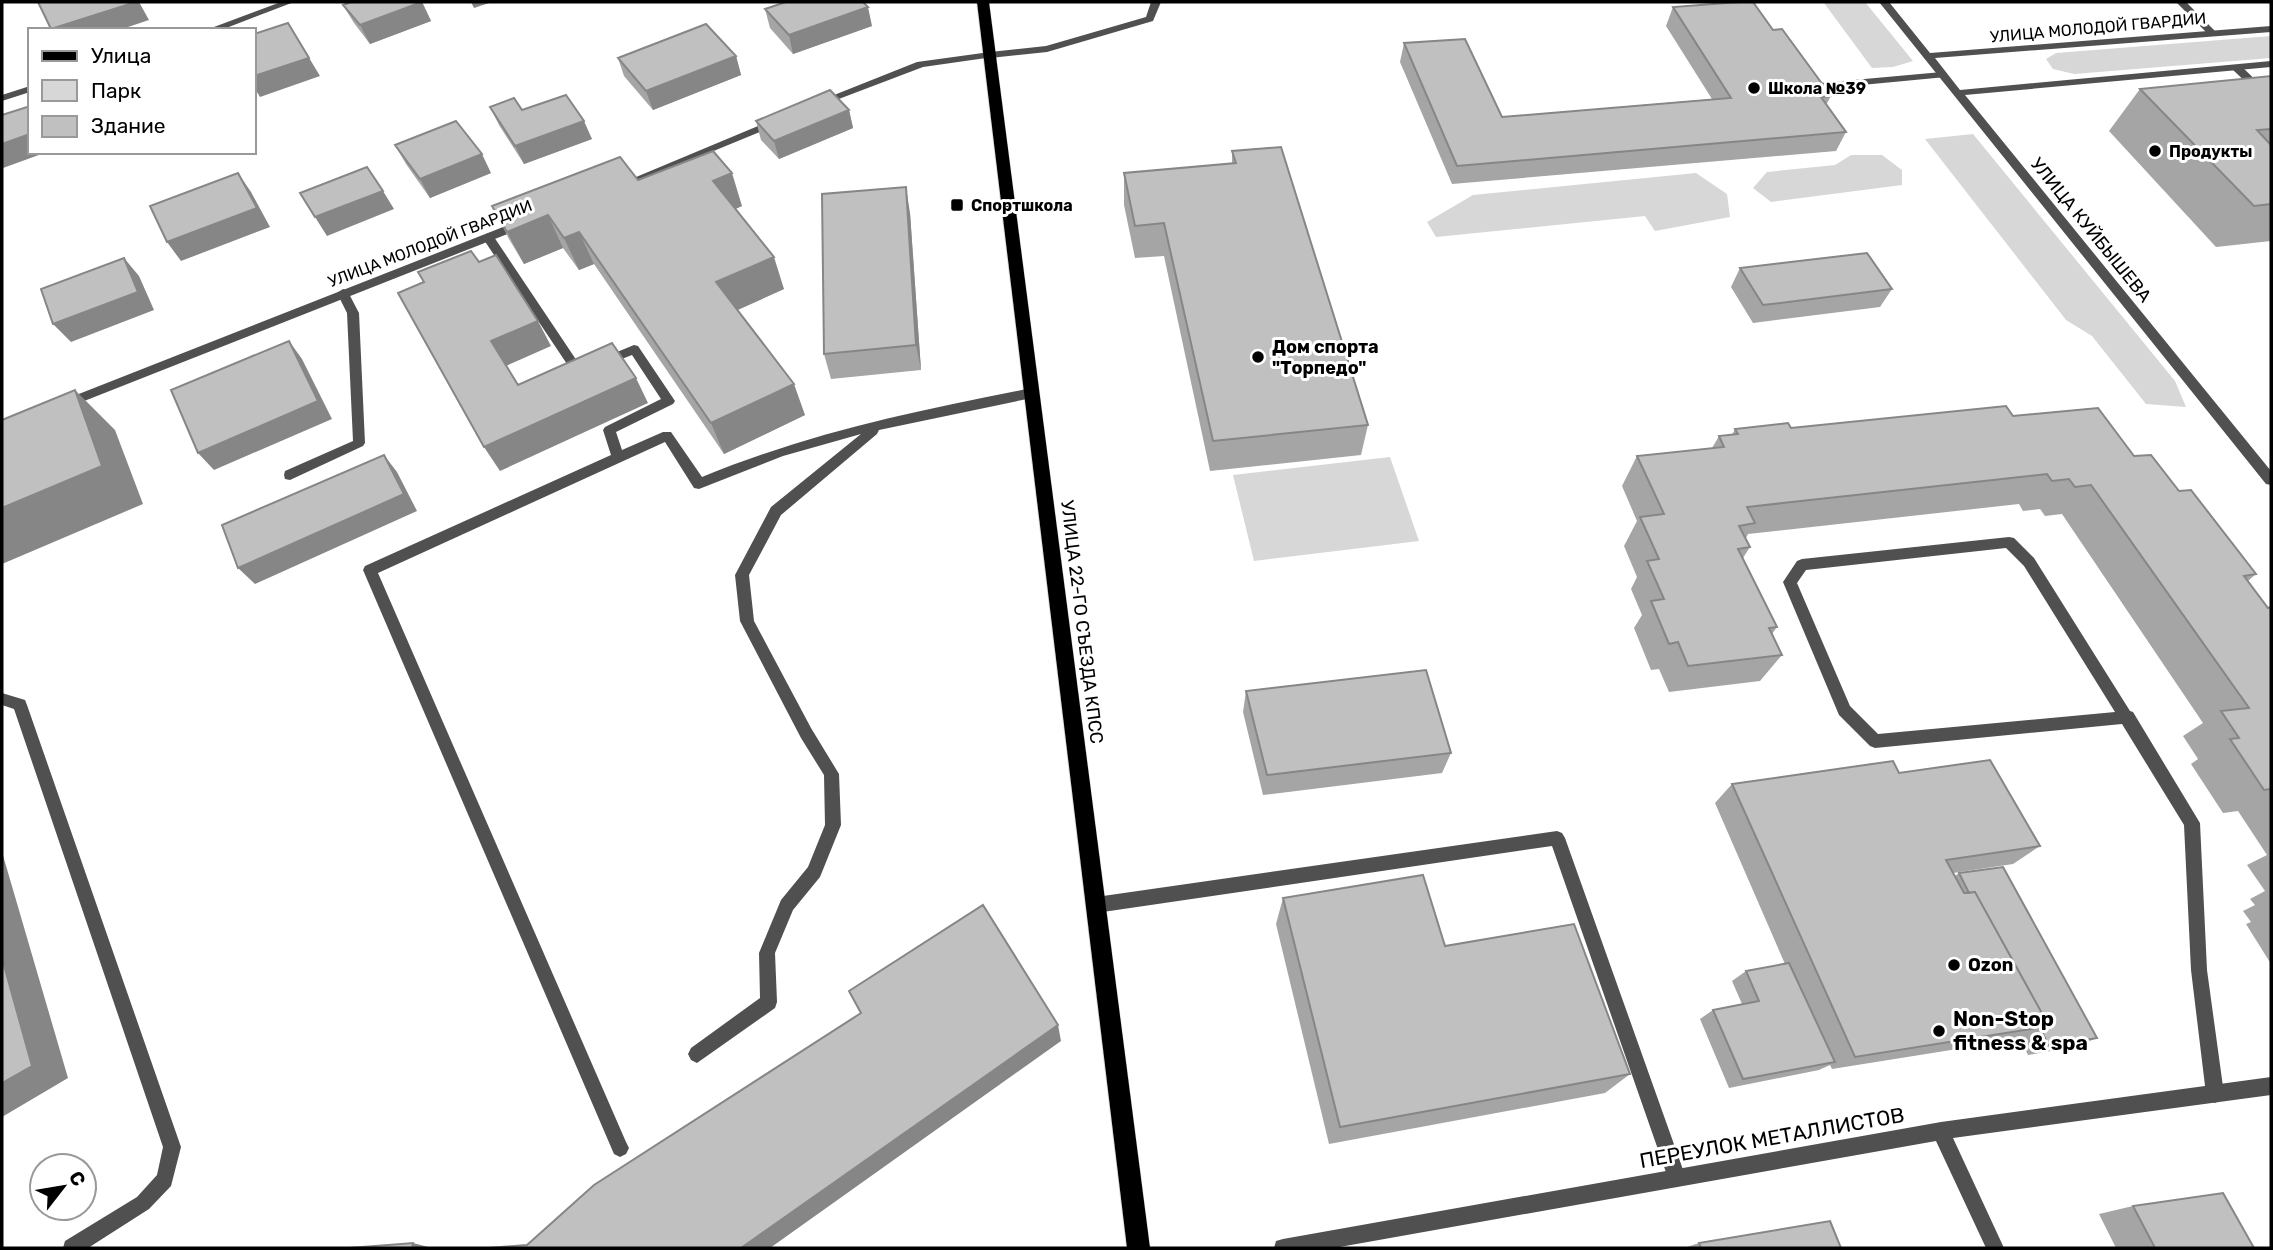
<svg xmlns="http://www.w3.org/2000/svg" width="2273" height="1250" viewBox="0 0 2273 1250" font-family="Rubik,sans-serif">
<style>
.green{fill:#d7d7d7}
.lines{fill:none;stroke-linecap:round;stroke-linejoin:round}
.primary-casing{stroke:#dbdbdb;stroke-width:1}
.lane{fill:#505050;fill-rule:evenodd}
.street{fill:#505050;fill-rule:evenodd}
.primary{fill:#000;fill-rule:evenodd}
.wall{fill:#a5a5a5}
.shaded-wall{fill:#868686}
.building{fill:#c0c0c0;stroke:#868686;stroke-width:2}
.poi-dot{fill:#000;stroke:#fff;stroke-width:2.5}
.labels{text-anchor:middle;stroke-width:6;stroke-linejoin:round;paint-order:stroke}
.far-street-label{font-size:16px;fill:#000;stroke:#fff}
.far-poi-label{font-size:16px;font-weight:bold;fill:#000;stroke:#fff;text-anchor:start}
.street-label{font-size:18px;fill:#000;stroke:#fff}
.poi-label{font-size:18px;font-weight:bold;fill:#000;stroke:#fff;text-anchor:start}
.near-poi-label{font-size:21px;font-weight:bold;fill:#000;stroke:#fff;text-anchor:start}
.near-street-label{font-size:21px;fill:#000;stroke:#fff}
</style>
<rect width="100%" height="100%" fill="#fff"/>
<path class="green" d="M1865,2L1913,61L1893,67L1872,68L1824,3Z
M2271,36V58L2074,74L2053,69L2046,59L2056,53Z
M1973,134L2175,381L2186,407L2146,404L2092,336L2066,320L1925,139Z
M1851,155H1882L1902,170V185L1771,202L1753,188L1767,172L1835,165Z
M1696,173L1727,194L1730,217L1655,231L1645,216L1436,237L1427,222L1473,195Z
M1390,457L1419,541L1254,561L1233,475Z"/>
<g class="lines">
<defs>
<path id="primary" d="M977,2H989L1150,1248H1127Z"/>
</defs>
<use href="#primary" class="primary-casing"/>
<path class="lane" d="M1151,2H1161L1153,21L1047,52L990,58L985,55L990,52L1046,46L1146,17Z
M2176,2H2186L2216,32V36H2210Z
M2232,65H2240L2271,95V103L2267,102L2232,69Z
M1942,72L1946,73V77L1809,90L1804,87L1809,84Z
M488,233L492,234L581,367L586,368L588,371L579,377L575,376L482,237Z
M343,289L347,290L359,313L365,443L363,446L290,480L285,479L284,475L285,471L353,441L347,313L337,293Z
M634,345L638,346L675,401L673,404L616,432L622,450L663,432H671L702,477C808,433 919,410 1032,388L1038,393L1032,398L879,430L877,434L781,515L749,575L754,621L811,728L839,774L841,825L820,877L793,910L775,953L777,1002L775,1008L697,1063L691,1060L688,1054L691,1048L760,998L759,953L781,900L808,867L825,825L824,775L801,738L740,621L735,575L771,507L861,434L783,456L699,489L694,488L665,442L378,573L626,1142L629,1148L626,1154L620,1157L614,1154L363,570L365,566L611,455L603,430L605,427L661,399L632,355L604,366L598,362L600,359Z
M2009,537L2014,538L2034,558L2130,711L2133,712L2200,823L2207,970L2224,1094L2221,1100L2215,1103L2209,1100L2206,1094L2191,970L2184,825L2122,724L1875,748L1870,746L1839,715L1783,582L1797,561L1802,559ZM2006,548L2024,566L2115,712L1878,734L1850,706L1797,583L1806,570Z
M2,693L25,700L27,705L181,1147L171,1186L149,1209L88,1248H63L65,1241L137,1197L157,1175L163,1147L14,709L2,705Z
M1557,831L1562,833L1565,838L1686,1178L1683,1184L1677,1187L1671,1184L1668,1178L1552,846L1096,913L1090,910L1088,905L1090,900L1096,897Z"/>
<path class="street" d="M281,2H294L221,30H206Z
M1879,2H1889L1930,53L2271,26V32L1935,58L1960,90L2271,61V67L1965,95L2271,471V485L2266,484Z
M990,52L995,55L993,57L923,67L823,105H815L814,103L917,62Z
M30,86V92L2,101V95Z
M775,119L779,120V124L626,187L622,188L617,185Z
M521,220L525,221V227L69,407L65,409L59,404L61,401Z
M2271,1077V1095L1953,1138L2004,1248H1986L1936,1141L1334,1248H1274L1276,1241L1283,1239L1941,1122Z"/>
<use href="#primary" class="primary"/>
</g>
<path class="wall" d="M422,2L431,21L370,44L354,23L343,5Z
M1673,7L1773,30L1831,96L1826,105L1846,132L1836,151L1452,184L1400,62L1404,43L1502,117L1712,99L1666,26Z
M765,9L872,26L793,54L770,28Z
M736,56L741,75L653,110L624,76L618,58Z
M2271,76V241L2216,247L2109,131L2140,89Z
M490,107L522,110L592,139L524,164L499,125Z
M849,110L853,128L779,159L761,140L756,121Z
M395,145L491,173L430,198L406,164Z
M1232,151L1368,425L1361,455L1210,471L1164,256L1135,258L1124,205V173L1232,163Z
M638,180L742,206L735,209L784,289L738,310L805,415L724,454L594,264L579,270L563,248L524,264L509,239L492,206Z
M910,213L921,370L831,379L824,354Z
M1740,268L1892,289L1880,307L1753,323L1731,287Z
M2013,416L2134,456L2179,491L2256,574L2248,581L2268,608L2271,607V964L2246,924L2251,922L2243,911L2255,905L2250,899L2265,891L2247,865L2267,855L2238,811L2223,813L2191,764L2198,759L2183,736L2203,723L2062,514L2045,516L2040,509L2023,511L2019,504L1748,534L1746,538L1750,547L1743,558L1777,627L1772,634L1782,655L1760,681L1669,692L1659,669L1651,670L1634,628L1642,615L1631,589L1637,577L1624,546L1637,521L1622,486L1637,456L1712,448L1719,436L1732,435L1735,429L1791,428Z
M1246,691L1451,753L1442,773L1263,795L1243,712Z
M1899,773L2040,846L2013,864L1953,873L1955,876L1959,873L2097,1038L2075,1047L2028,1055L2020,1039L1832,1069L1830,1065L1819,1070L1729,1088L1700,1019L1713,1010L1742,1004L1732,981L1746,971L1785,964L1715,803L1732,784Z
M1283,898L1630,1074L1605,1093L1329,1144L1276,924Z
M2133,1206L2254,1248H2116L2099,1214Z
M1699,1243L1841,1248H1684Z"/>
<path class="shaded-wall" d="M136,2H139L149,20L119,30H51V29Z
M422,2L431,21L370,44L360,25Z
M471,2H492L474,8Z
M868,7L872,26L793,54L789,35Z
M288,23L320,76L260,97L254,87V76Z
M736,56L741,75L653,110L646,91Z
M849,110L853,128L779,159L774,141Z
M584,121L592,139L524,164L515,146Z
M30,134V152H47L3,168L2,144Z
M482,154L491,173L430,198L420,179Z
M238,173L251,192L270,227L181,261L167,242Z
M732,173L742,206L724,214L713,181Z
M906,187L910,213L921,370L916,345Z
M383,191L394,209L327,236L315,217Z
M548,215L563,248L524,264L507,232Z
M579,232L594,264L579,270L564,238Z
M774,257L784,289L728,314L716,282Z
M124,258L139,276L154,310L71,342L53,324Z
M538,321L551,346L506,366L491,341Z
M289,341L302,359L332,419L214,470L198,453Z
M636,378L648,403L500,471L484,447Z
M794,384L805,415L724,454L711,423Z
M75,390L115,430L143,504L2,564V508Z
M384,455L397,472L417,511L255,584L238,568Z
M2,852L68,1078L2,1117Z
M1058,1025L1061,1041L770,1248H741Z
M413,1243L432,1248H412Z"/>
<path class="building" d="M38,2H136L51,29Z
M351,2H422L360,25L343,5Z
M786,2H863L868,7L789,35L765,9Z
M1740,2H1753L1773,30L1782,29L1831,96L1821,97L1846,132L1457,166L1404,43L1465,39L1502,117L1731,98L1673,7Z
M288,23L309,58L254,76V34Z
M706,24L736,56L646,91L618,58Z
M2271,76V129L2257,130L2271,145V204L2254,206L2140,89Z
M830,90L849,110L774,141L756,121Z
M566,95L584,121L515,146L490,107L514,98L522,110Z
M30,106V134L2,144V115Z
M456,121L482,154L420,179L395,145Z
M1281,147L1368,425L1213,441L1164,223L1135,226L1124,173L1236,163L1232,151Z
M713,151L732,173L713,181L774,257L716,282L794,384L711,423L579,232L564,238L548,215L507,232L492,206L620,157L638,180Z
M367,167L383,191L315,217L300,193Z
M238,173L257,208L167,242L150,206Z
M906,187L916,345L824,354L822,194Z
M471,251L479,262L496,255L538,321L491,341L518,385L612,343L636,378L484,447L398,293L424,282L418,272Z
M1867,253L1892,289L1763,305L1740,268Z
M124,258L138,292L53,324L41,289Z
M289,341L318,401L198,453L171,390Z
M75,390L102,466L2,508V420Z
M2006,406L2013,416L2098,408L2134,456L2151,455L2179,491L2191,490L2256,574L2244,576L2268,608L2271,607V789L2264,790L2230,739L2239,738L2221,711L2249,708L2091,485L2075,487L2069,479L2052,481L2047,474L1747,507L1755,523L1739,526L1750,547L1738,549L1777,627L1769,628L1782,655L1688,666L1678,642L1669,644L1651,601L1664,599L1647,561L1659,559L1640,517L1664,514L1637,456L1724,447L1719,436L1738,434L1735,429L1788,423L1791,428Z
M384,455L404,494L238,568L222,525Z
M1426,670L1451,753L1267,775L1246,691Z
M1990,760L2040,846L1946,860L1964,893L1975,892L2049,1026L1855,1057L1732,784L1893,761L1899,773Z
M2003,867L2097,1038L2049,1046L2041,1030L2049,1026L1975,892L1969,893L1959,873Z
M1423,875L1445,946L1574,924L1630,1074L1340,1127L1283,898Z
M983,905L1058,1025L741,1248H489L527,1245L594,1185L861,1013L849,991Z
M2,958L32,1066L2,1083Z
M1789,963L1835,1062L1743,1079L1713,1010L1759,1001L1746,971Z
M2223,1193L2254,1248H2155L2133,1206Z
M1830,1221L1841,1248H1701L1699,1243Z
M413,1243L412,1248H349Z"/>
<g class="poi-dot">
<circle cx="1754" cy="88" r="7"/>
<circle cx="2155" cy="151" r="7"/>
<rect x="950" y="198" width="14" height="14" rx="3.5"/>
<circle cx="1258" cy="357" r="7"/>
<circle cx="1954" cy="965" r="7"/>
<circle cx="1939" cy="1031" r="7"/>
</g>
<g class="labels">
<g class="far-street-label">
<text transform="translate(2098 27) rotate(-5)" y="6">УЛИЦА МОЛОДОЙ ГВАРДИИ</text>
<text transform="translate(430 243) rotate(-21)" y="6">УЛИЦА МОЛОДОЙ ГВАРДИИ</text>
</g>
<g class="far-poi-label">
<text x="1768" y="94">Школа №39</text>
<text x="2169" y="157">Продукты</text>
<text x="971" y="211">Спортшкола</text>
</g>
<g class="street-label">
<text transform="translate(2091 230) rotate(51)" y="6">УЛИЦА КУЙБЫШЕВА</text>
<text transform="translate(1082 622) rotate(83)" y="6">УЛИЦА 22-ГО СЪЕЗДА КПСС</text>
</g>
<g class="poi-label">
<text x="1272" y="353">Дом спорта<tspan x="1272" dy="21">"Торпедо"</tspan></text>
<text x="1968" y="971">Ozon</text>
</g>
<g class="near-poi-label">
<text x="1953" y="1026">Non-Stop<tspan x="1953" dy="24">fitness &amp; spa</tspan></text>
</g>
<g class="near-street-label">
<text transform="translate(1772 1138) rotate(-10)" y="7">ПЕРЕУЛОК МЕТАЛЛИСТОВ</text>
</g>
</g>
<rect width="2273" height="1250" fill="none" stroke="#000000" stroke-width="7"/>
<rect x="28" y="28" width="228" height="126" fill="#ffffff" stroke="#999999" stroke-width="2"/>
<rect x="42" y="51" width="35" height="10" fill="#000000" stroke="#999999" stroke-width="2"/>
<text x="91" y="63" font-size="21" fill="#000000">Улица</text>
<rect x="42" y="80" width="35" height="21" fill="#d7d7d7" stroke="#999999" stroke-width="2"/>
<text x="91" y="98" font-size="21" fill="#000000">Парк</text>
<rect x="42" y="116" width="35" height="21" fill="#c0c0c0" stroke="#999999" stroke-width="2"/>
<text x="91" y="133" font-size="21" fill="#000000">Здание</text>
<g transform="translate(63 1187) rotate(59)"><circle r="33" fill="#ffffff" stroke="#999999" stroke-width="2"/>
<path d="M0-5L12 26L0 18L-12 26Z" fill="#000000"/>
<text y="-10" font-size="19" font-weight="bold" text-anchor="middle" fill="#000000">С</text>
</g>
</svg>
